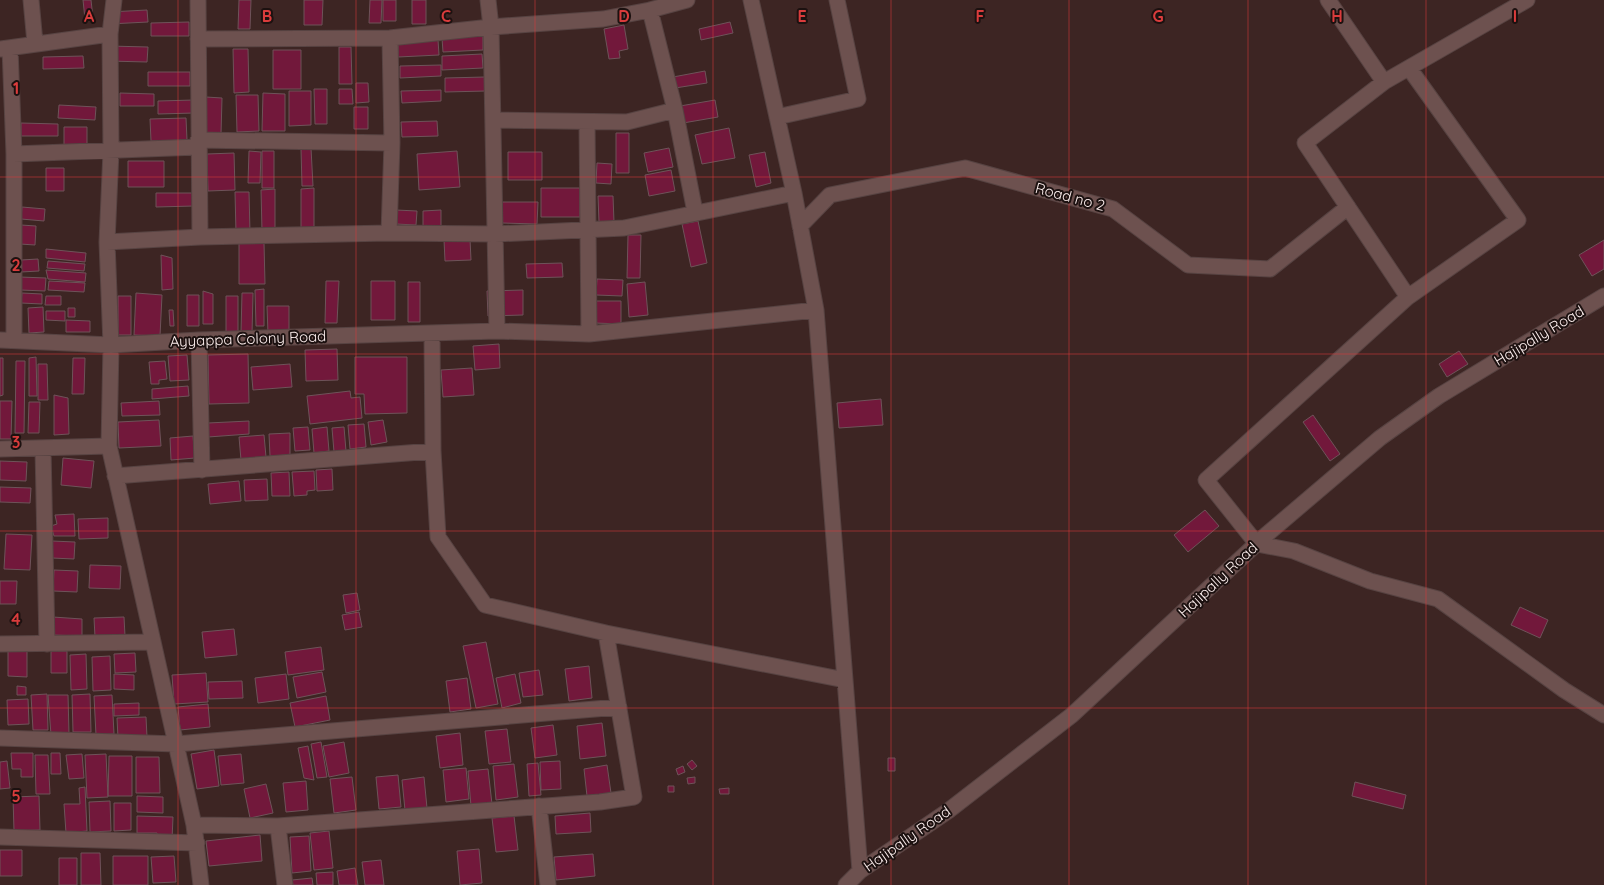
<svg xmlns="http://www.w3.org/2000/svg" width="1604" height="885" viewBox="0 0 1604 885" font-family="Quicksand,sans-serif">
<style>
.building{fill:#72183b;stroke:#6e5359}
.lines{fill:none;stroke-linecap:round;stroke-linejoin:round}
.minor-casing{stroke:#574342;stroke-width:17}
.minor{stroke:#6d514f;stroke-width:15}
.grid{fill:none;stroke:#da3c3c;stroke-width:1;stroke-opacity:0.55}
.labels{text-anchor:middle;stroke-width:4;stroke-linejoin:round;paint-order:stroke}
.street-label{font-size:15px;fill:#fdefee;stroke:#1c1110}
.grid-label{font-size:16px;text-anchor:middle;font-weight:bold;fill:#da3c3c;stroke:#1c1110;stroke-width:4;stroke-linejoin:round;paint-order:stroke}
</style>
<rect width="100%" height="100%" fill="#3d2523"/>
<path class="building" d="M83,0H91L93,18L85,19Z
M239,0H251L250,29H238Z
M304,0H323L322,25H304Z
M370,0H382L381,23H369Z
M383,0H396V21H383Z
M412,0H426V24H412Z
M147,10L148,22L109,24V12Z
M189,22V36H151V23Z
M730,22L733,33L701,40L699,29Z
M624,25L628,49L619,51L620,58L609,59L604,29Z
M483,36V50L443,52L442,38Z
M438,40L439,55L398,57V42Z
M109,46L148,47L147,62L108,61Z
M339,47H351L352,84H339Z
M233,49H248L249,92L234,93Z
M273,50H301V89H273Z
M482,54L483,68L442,70V56Z
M83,56L84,68L43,69V57Z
M441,65V76L400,78V66Z
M705,71L707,83L675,88L673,77Z
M148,72H190V86H148Z
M485,77L486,91L445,92V78Z
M356,83H368L369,102L356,103Z
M314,89H327V124H315Z
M339,89H352L353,104H339Z
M441,90V101L402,103L401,91Z
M289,91H311V125L289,126Z
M120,93L154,94V106H120Z
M263,93L285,94V131H262Z
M236,95H258L259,131L237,132Z
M206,97L222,98L221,134H205Z
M194,100V113L158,114V101Z
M715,100L718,117L683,123L680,106Z
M59,105L96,107L95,120L58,118Z
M354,107H368V129H354Z
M186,118L187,140L151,141L150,119Z
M437,121L438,136L402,137L401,122Z
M21,123L58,124V136H21Z
M64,127H87V145H64Z
M729,128L735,158L702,164L695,135Z
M616,133H629V173H616Z
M311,148L313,186H302L301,149Z
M669,148L673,167L648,172L644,153Z
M249,151L261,152L260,183H248Z
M262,151H274V188H262Z
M457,151L460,187L419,190L417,154Z
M508,152H542V180H508Z
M765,152L771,183L756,187L749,155Z
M234,153L235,190L208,191L207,154Z
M128,161H164V187H128Z
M597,163L612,164L611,184L596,183Z
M46,168H64V191H46Z
M671,170L675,191L649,196L645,175Z
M314,188V228H301V189Z
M541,188H580V217H541Z
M275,189V230L262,231L261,190Z
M235,192H249L250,233H236Z
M156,193H194V206L156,207Z
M598,196H613L614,222H599Z
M502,202H538L537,224L502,223Z
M22,207L45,209L44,221L21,219Z
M396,210L417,211L416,225L396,224Z
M441,210V227H423V211Z
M698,221L707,263L691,267L682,224Z
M21,225L36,226L35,245L20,244Z
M628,235H641L640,278H627Z
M470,239L471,260L445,261L444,240Z
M1604,240V269L1592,276L1579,255Z
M239,243H264L265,284H239Z
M46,249L86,253L85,262L46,258Z
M161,255L172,258L173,289L162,290Z
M38,259L39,271L21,272V260Z
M48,261L85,264L84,271L47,268Z
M562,263L563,277L527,278L526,264Z
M46,270L86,273L85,282L48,279Z
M20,277L46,278L45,291L20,290Z
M597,279L623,280L622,296L596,295Z
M49,281L85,283L84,292L48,290Z
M326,281H339L337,323H325Z
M371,281H395V320H371Z
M408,282H420V322H408Z
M645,282L648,315L629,317L627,284Z
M264,289V326H256L255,290Z
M523,290V315L488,316L487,291Z
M203,291L213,294V324H203Z
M22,293L42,294V304L21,303Z
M136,293L162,295L160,336L134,335Z
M242,293H253L252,334L241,333Z
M187,295H199V326H187Z
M46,296H61V305H45Z
M118,296H131V335H118Z
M226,296H238V335H226Z
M595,301H621V324L595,323Z
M267,306H289V334H268Z
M43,307L44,332L29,333L28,308Z
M68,308H75V317H68Z
M169,310H173L174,326H170Z
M46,311H65V321L46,320Z
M66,320L90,321V332H66Z
M499,344L500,368L475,370L473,346Z
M337,349L338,380L306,381L305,350Z
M1459,351L1468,364L1447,377L1439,364Z
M248,354L249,403L209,404L208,355Z
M187,355L189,380L170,381L168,356Z
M36,357L37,396H29V358Z
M355,357H407V413L365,414L364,394H355Z
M0,358H3V395L0,396Z
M73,358H85L84,394H72Z
M16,361H25L24,433H15Z
M165,361L167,379L159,380V384H151L149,362Z
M38,364H47L48,400H38Z
M290,364L292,387L253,390L251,367Z
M472,368L474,395L443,397L441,370Z
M188,386L189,396L152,399V389Z
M350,391L351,398L360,397L362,418L310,424L307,396Z
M54,395L68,398L69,434L54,435Z
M881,399L883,425L839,428L837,403Z
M0,401H12L11,439H0Z
M159,401L160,415L122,416L121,403Z
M29,402H40L39,433H28Z
M1313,415L1340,454L1330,461L1303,422Z
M159,420L161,446L119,448L118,422Z
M383,420L387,442L371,445L368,422Z
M249,421V434L208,437V423Z
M364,424L366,447L350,449L348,425Z
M308,427L310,450L295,451L293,428Z
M327,427L329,451L314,453L312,429Z
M344,427L346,451L334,452L332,428Z
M290,433V455L270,456L269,434Z
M264,435L266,457L241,460L239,437Z
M193,436L195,458L171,460L170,438Z
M63,458L94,461L91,488L61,485Z
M0,461L27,462L26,481L0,480Z
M332,469L333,490L317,491L316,470Z
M314,471L315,490L307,491V495L294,496L292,472Z
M289,472L290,496H272L271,473Z
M267,479L268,500L245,501L244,480Z
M239,481L241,501L210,504L208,484Z
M0,487L31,488L30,503L0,502Z
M1205,510L1219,526L1188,552L1174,535Z
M74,514L75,536H54L51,526L57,524L55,515Z
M108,518V538L79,539L78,519Z
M6,534L32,535L30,570L4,569Z
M52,541L75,542L74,559L52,558Z
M90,565L121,566L120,589L89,588Z
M54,570L78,571L77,592L53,591Z
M0,581H17L16,604H0Z
M357,593L360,610L346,613L343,595Z
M1520,607L1548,620L1540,638L1511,625Z
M359,612L362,627L345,630L342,615Z
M53,617L82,619V636L52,635Z
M124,617L125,636L95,637L94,618Z
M234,629L237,655L205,658L202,632Z
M486,642L498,704L476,708L463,646Z
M321,647L324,670L288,675L285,652Z
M8,650L27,651V677L8,676Z
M51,651H67V673H51Z
M135,653L136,672L115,673L114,654Z
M86,654L87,689L71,690L70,655Z
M110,656L111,690L93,691L92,657Z
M589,666L592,698L569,701L565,669Z
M539,670L543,695L523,697L519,673Z
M322,672L326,692L297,698L293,677Z
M206,673L208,702L174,704L172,675Z
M114,674L134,675V690L114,689Z
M286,674L289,699L258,703L255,678Z
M515,674L521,703L502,708L496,678Z
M467,678L471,709L450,712L446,681Z
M242,681L243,698L209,699L208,682Z
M17,686L26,687V695H17Z
M47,694L48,730H33L31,695Z
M90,694L91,732H73L72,695Z
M48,695H68L69,734L51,735Z
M112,695L114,734L96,735L94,696Z
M326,696L330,720L295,727L290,703Z
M28,699L29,724L8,725L7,700Z
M139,703V715L114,716V704Z
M208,704L210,727L180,730L178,707Z
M146,717L147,737L118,738L117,718Z
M602,723L606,756L580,759L577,726Z
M553,725L557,755L535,758L531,728Z
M507,729L511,762L489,764L485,731Z
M460,733L463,765L440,768L436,736Z
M321,742L327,777L317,778L311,744Z
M344,742L349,773L329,777L323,746Z
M308,746L314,780L304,778L298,748Z
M214,750L219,786L197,789L191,754Z
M11,753H33V777H21V769H12Z
M51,753H60L61,774H51Z
M82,754L84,778L69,779L66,755Z
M106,754L108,797L87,798L85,755Z
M241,754L244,783L221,785L218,756Z
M35,755H48L50,794H36Z
M109,756H132V796H108Z
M136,757H159L160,793H136Z
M888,758H895V771H888Z
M692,760L697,766L692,770L687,764Z
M7,761L10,788L0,789V762Z
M560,761L561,789L541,790L540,762Z
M538,763L541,795L529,796L527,764Z
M514,764L518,797L496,800L493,766Z
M607,765L611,793L587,796L584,769Z
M683,766L685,772L678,775L676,769Z
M466,768L469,799L446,802L443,770Z
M488,769L492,804L471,806L468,771Z
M398,775L401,807L379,809L376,777Z
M352,777L356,810L334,813L330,779Z
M424,777L427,808L405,810L402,780Z
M695,777V783L688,784L687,778Z
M306,781L308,810L286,812L283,783Z
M1355,782L1406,795L1403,809L1352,796Z
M266,784L273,813L250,818L244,789Z
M668,786H674V792H668Z
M85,787L87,831L66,833L64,804H80L79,788Z
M729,788V794H720L719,789Z
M39,796L40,830L14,831L13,797Z
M137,796L163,797V813L137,812Z
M110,801L111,831L90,832L89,802Z
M114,803H131V830L114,831Z
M590,813L591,832L556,834L555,816Z
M137,816L173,817L172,840L157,839V833H137Z
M514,816L518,850L496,852L492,818Z
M329,831L333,868L314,870L310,833Z
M260,835L262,861L209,866L206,841Z
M309,836L311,871L292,873L290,837Z
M479,849L482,883L460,885L457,851Z
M0,850H22V876H0Z
M81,853H100L101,885H81Z
M593,854L595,876L556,880L554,857Z
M113,856H148V885H113Z
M174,856L176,882L153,883L151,857Z
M59,858H77V885H59Z
M381,860L384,885H365L362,862Z
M355,868L358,885H339L337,871Z
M333,872V885H317L316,873Z
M312,878L313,885H293L292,880Z"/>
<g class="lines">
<defs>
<path id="minor" d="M31,0L35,43
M198,0L200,237
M751,0L794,193L816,310L860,871
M1328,0L1384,82L1305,143L1408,297L1206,480L1257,544L1294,551L1370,581L1438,599L1564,690L1604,715
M650,10L687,0
M198,39L390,38L491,27L488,0
M10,48L14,154
M0,49L110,34
M1384,82L1527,0
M777,117L858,99L837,0
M494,120L627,122L675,110
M587,122L589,334
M198,140L392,143
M800,226L830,195L965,168L1113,209L1188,265L1270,269L1348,207
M389,233L392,143L390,38
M107,242L200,237L389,233L495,234L624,228L794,193
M1408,297L1518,220L1409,68
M497,331L491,27L603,19L650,10L675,110L695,212
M0,340L111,345L199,340L497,331L589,334L816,310
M14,340V154L198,147
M199,340L202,470
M43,448L47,644
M0,449L109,446
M115,476L433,451
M606,633L845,680
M0,644L152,642
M0,738L176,744L109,446L111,345L107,242L111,151L110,34L114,0
M539,806L548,885
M194,825L278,826L600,802L634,797L606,633L485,605L438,537L433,451L432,335
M278,826L285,885
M0,837L197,843
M201,885L194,825L176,744L619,707
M846,885L860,871L948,811L1072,715L1266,535L1380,438L1439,396L1604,296"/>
</defs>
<use href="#minor" class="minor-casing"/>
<use href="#minor" class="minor"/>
</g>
<path class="grid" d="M178,0V885M356,0V885M535,0V885M713,0V885M891,0V885M1069,0V885M1248,0V885M1426,0V885M0,177H1604M0,354H1604M0,531H1604M0,708H1604"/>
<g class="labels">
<g class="street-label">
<text transform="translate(1070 197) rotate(15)" y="5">Road no 2</text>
<text transform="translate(1539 336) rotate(-31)" y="5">Hajipally Road</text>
<text transform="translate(248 339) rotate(-2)" y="5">Ayyappa Colony Road</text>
<text transform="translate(1218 580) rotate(-43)" y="5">Hajipally Road</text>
<text transform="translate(907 839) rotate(-35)" y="5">Hajipally Road</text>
</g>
</g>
<g class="grid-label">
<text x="89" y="22">A</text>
<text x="267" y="22">B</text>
<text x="446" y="22">C</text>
<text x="624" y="22">D</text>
<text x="802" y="22">E</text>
<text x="980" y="22">F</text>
<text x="1158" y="22">G</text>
<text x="1337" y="22">H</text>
<text x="1515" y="22">I</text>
<text x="16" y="94">1</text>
<text x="16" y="271">2</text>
<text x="16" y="448">3</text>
<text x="16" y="625">4</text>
<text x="16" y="802">5</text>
</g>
</svg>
